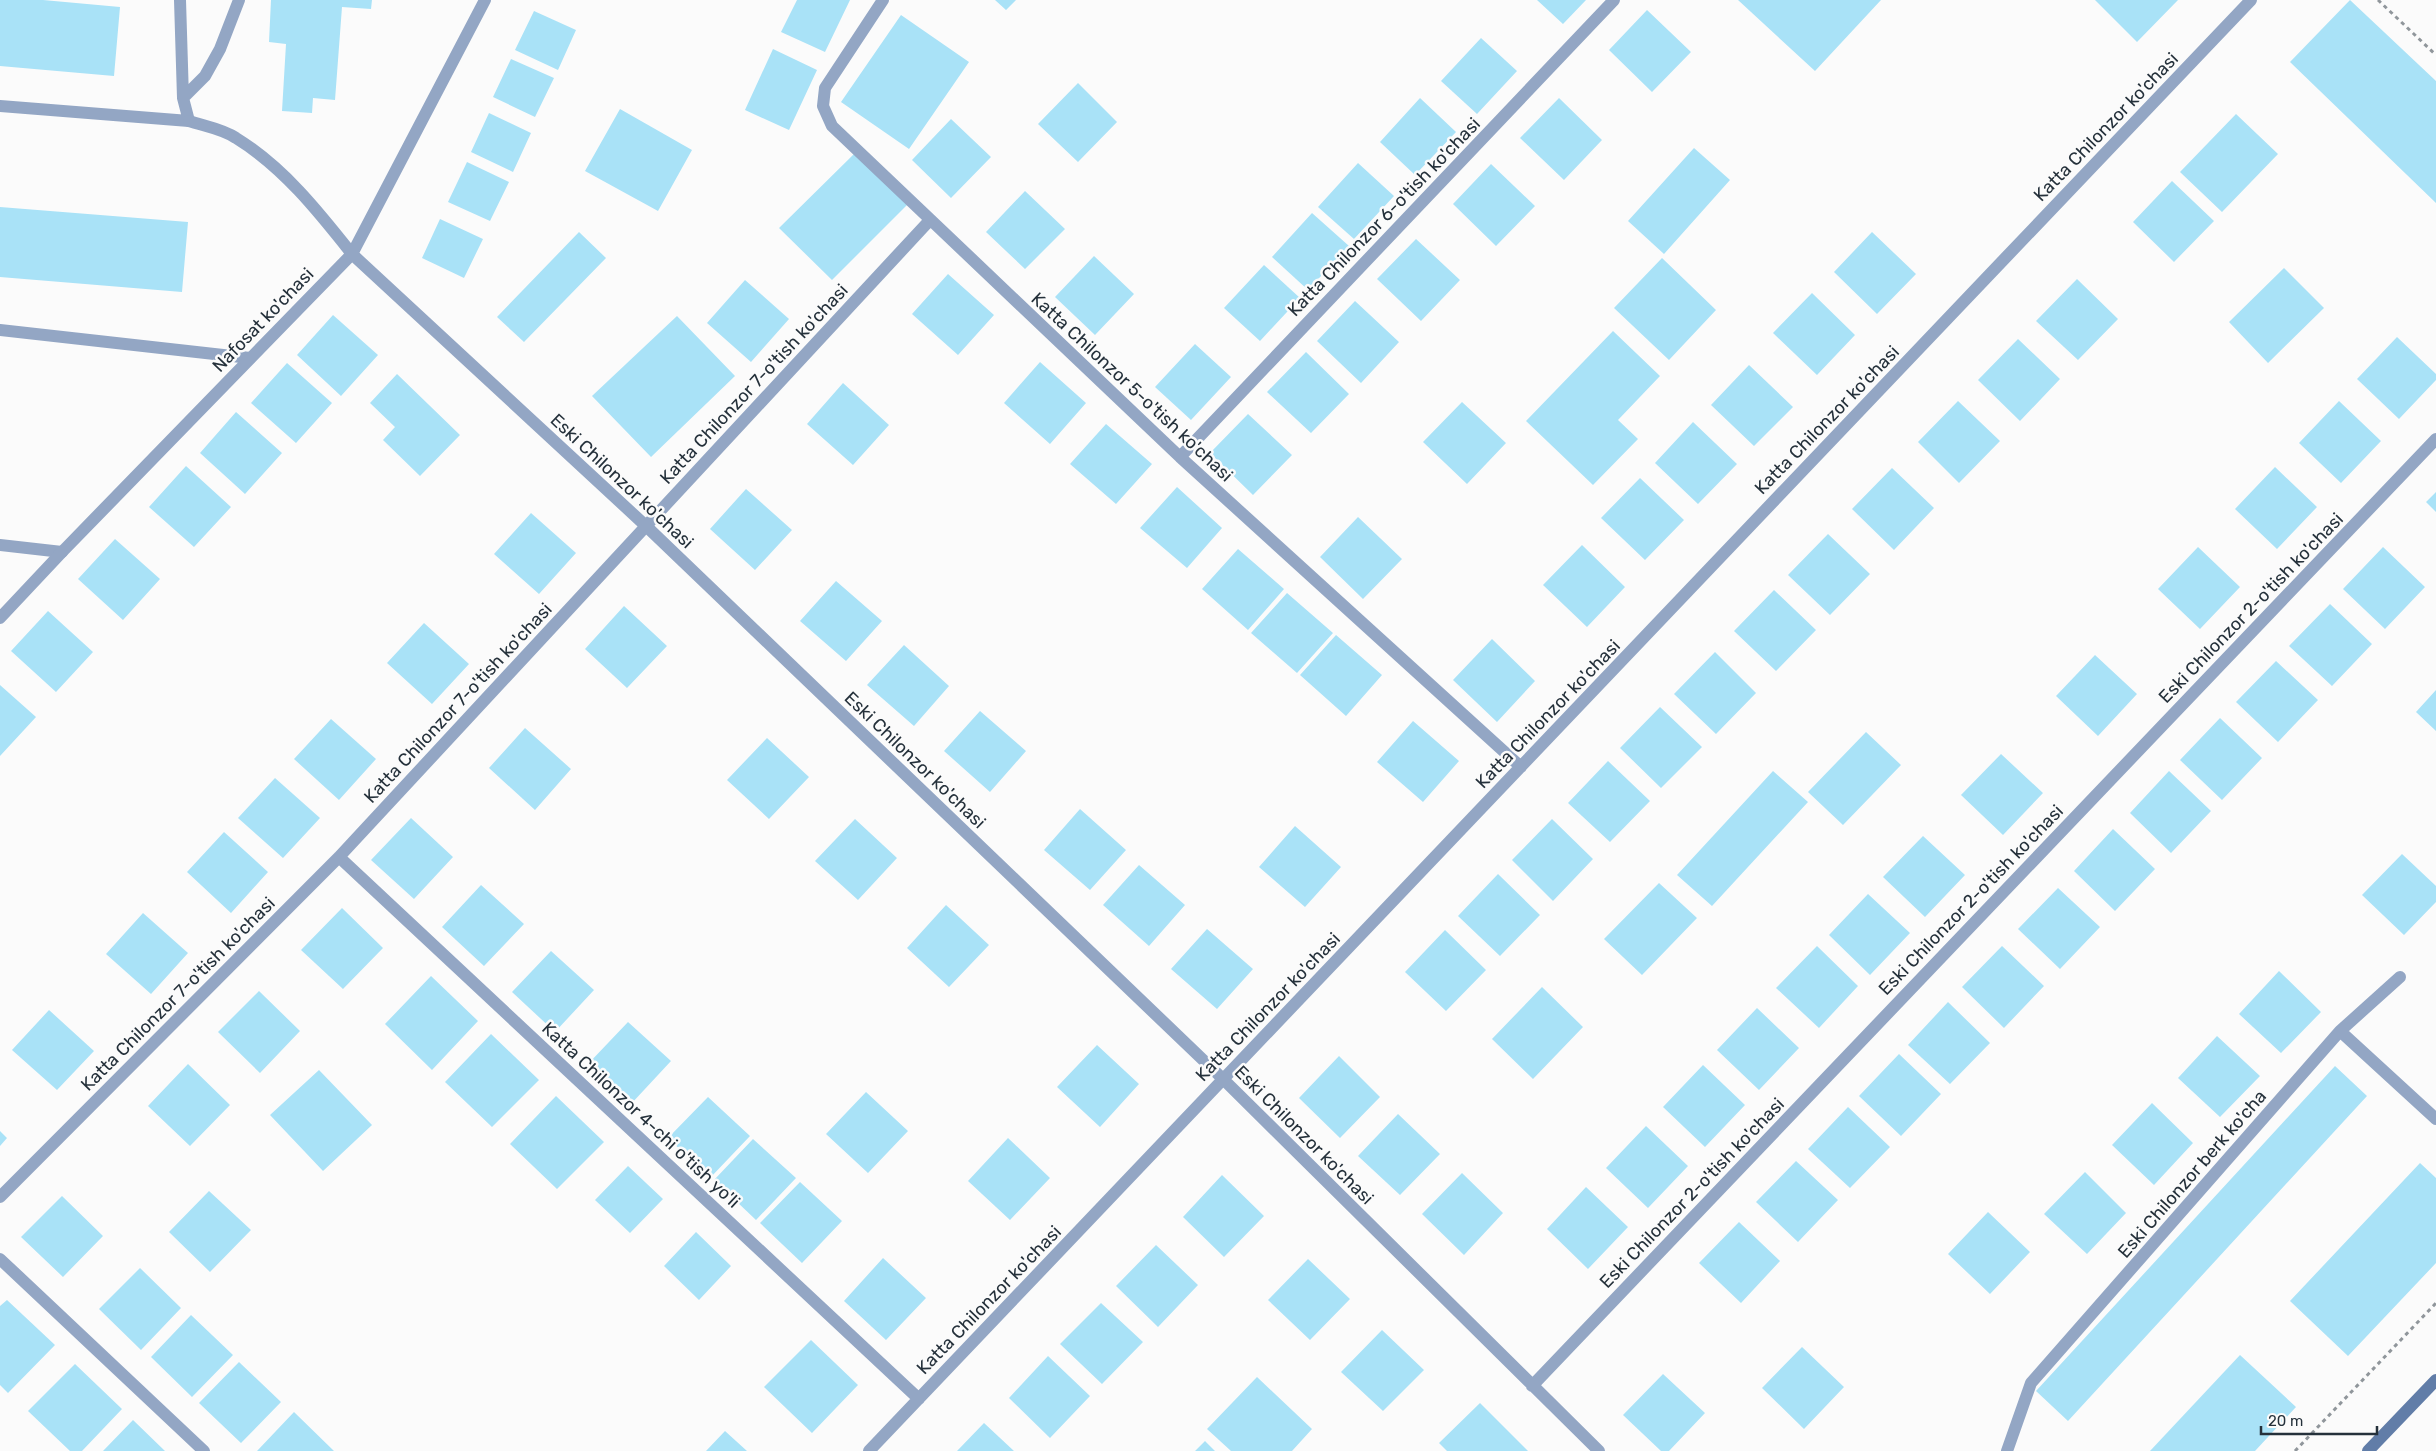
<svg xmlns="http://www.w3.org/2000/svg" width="2436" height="1451" viewBox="0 0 2436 1451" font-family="Rubik,sans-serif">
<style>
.building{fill:#a9e2f7}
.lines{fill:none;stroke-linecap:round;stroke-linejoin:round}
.path{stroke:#90969b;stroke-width:3;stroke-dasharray:4 4;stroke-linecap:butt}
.service{stroke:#93a6c4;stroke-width:12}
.minor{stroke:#93a6c4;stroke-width:12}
.secondary{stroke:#617da8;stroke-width:12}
.labels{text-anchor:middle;stroke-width:5;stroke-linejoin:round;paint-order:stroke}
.street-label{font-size:18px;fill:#25313b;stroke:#fbfbfb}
</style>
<rect width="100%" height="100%" fill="#fbfbfb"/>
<path class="building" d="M0,0H43L120,7L114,76L0,66Z
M271,0H372L371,9L342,7L335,100L313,98L312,113L282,111L286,44L269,42Z
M797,0H850L825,52L781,32Z
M995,0H1016L1006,10Z
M1537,0H1586L1563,24Z
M1738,0H1881L1815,71Z
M2095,0H2178L2137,42Z
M2350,0L2436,81V203L2290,62Z
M1647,10L1691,52L1652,92L1609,50Z
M534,11L576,30L558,70L515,50Z
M901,15L969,62L909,149L841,102Z
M1481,38L1517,71L1477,114L1441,81Z
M773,49L817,70L789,130L745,110Z
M511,59L554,78L535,117L493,97Z
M1078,83L1117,122L1078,162L1038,124Z
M1420,98L1456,132L1415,175L1380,142Z
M1559,98L1602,140L1564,180L1520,138Z
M620,109L692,150L658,211L585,171Z
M489,113L531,133L513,172L471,152Z
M2236,114L2278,154L2222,212L2180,172Z
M951,119L991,157L951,198L912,160Z
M1694,148L1730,180L1664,254L1628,221Z
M855,153L907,205L832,280L779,228Z
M467,162L509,182L490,221L448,202Z
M1358,163L1394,196L1354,239L1318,207Z
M1491,164L1535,206L1496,246L1453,204Z
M2172,181L2214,221L2174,262L2133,222Z
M1025,191L1065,229L1025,269L986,232Z
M0,207L188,222L182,292L0,277Z
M1312,213L1349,246L1308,290L1272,257Z
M440,219L483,239L464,278L422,258Z
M579,232L606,258L524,342L497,317Z
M1872,232L1916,274L1877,314L1834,272Z
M1416,239L1460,280L1421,321L1377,279Z
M1094,256L1134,294L1095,335L1055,297Z
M1662,258L1716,310L1669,360L1614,308Z
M1264,265L1300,298L1260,341L1224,308Z
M2284,268L2324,308L2268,363L2229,322Z
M948,274L994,315L958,355L912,314Z
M2077,279L2118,319L2078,360L2036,321Z
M745,280L789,319L751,362L707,323Z
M1812,293L1855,335L1817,375L1773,333Z
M1355,301L1399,342L1361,383L1317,341Z
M333,315L378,355L341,396L297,355Z
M677,316L735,376L651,457L592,396Z
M1613,331L1660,376L1618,420L1638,439L1593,485L1526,421Z
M2397,337L2436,374V380L2399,419L2357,379Z
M2018,339L2060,379L2020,421L1978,380Z
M1195,344L1231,377L1191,420L1155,387Z
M1306,352L1349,394L1311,433L1267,392Z
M1040,362L1086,403L1050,444L1004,403Z
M287,363L332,403L296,443L251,403Z
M1749,365L1793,407L1754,446L1711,405Z
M397,374L460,435L420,476L383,440L395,427L370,403Z
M843,383L889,425L853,465L807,424Z
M1958,401L2000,441L1959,483L1918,442Z
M2339,401L2381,441L2341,483L2299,443Z
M1462,402L1506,443L1467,484L1423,442Z
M236,412L282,453L245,494L200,453Z
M1248,414L1292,455L1253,495L1210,453Z
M1693,422L1737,464L1698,504L1655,463Z
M1106,424L1152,464L1116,504L1070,464Z
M186,466L231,507L194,547L149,507Z
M2275,467L2317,507L2277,549L2235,509Z
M1892,468L1934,508L1894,550L1852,509Z
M1640,478L1684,520L1645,560L1601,518Z
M1177,487L1222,528L1187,568L1140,528Z
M746,489L792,530L755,570L710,529Z
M2436,492V512L2426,502Z
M531,513L576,553L539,594L494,554Z
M1358,517L1402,559L1363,599L1320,557Z
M1828,534L1870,574L1830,615L1788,575Z
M115,539L160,579L123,620L78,579Z
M1582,545L1625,587L1587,627L1543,585Z
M2198,547L2240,587L2200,629L2158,589Z
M2383,547L2425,587L2385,629L2343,589Z
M1238,549L1284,589L1248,630L1202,589Z
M836,581L882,621L846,661L800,621Z
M1774,590L1816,630L1776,671L1734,631Z
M1287,593L1333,633L1297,673L1251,633Z
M2330,604L2372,644L2332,686L2289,646Z
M624,606L667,646L627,688L585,649Z
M48,611L93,652L56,692L11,651Z
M424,623L469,664L432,704L387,663Z
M1336,635L1382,675L1346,716L1300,675Z
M1492,639L1535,681L1497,722L1453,680Z
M904,645L949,686L914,726L867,685Z
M1715,652L1756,693L1716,734L1674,694Z
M2095,655L2137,694L2098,736L2056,696Z
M2276,661L2318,700L2278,742L2236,702Z
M0,685L36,717L0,756Z
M2436,690V731L2416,712Z
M1660,707L1702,747L1661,788L1620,748Z
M980,711L1026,751L990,792L944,751Z
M2220,718L2262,758L2222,800L2180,760Z
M331,719L376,759L339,800L294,759Z
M1413,721L1459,761L1423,802L1377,762Z
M525,728L571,769L535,810L489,768Z
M1866,732L1901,765L1843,825L1808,792Z
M767,738L809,777L769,819L727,780Z
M2001,754L2043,793L2003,835L1961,795Z
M1608,761L1650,801L1610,842L1568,803Z
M1773,771L1808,802L1712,906L1677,875Z
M2169,771L2211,811L2171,853L2130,813Z
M275,778L320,818L283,858L238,818Z
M1080,809L1126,850L1090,890L1044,850Z
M411,818L453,857L414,899L371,860Z
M855,819L897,858L858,900L815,861Z
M1552,819L1593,859L1553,901L1512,860Z
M1295,826L1341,867L1305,907L1259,867Z
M2113,829L2155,869L2115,911L2074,871Z
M224,832L268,872L231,913L187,872Z
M1923,836L1965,875L1925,917L1883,877Z
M2402,854L2436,886V902L2404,935L2362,895Z
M1139,865L1185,905L1149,946L1103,905Z
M1498,874L1540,915L1500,956L1458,916Z
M1659,883L1697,918L1642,975L1604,939Z
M481,885L524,924L484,966L442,927Z
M2058,888L2100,927L2060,969L2018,929Z
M1868,894L1910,933L1870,975L1829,935Z
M946,905L989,945L949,987L907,948Z
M342,908L383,948L343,989L301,950Z
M143,913L188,953L151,994L106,954Z
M1207,929L1253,969L1217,1009L1171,969Z
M1445,930L1486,970L1446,1011L1405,972Z
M1817,946L1858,986L1819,1028L1776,988Z
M2002,946L2044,986L2004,1028L1962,987Z
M551,951L594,990L555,1032L512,992Z
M2279,971L2321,1012L2281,1053L2239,1014Z
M431,976L478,1021L432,1070L385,1024Z
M1542,987L1583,1027L1533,1079L1492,1039Z
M259,991L300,1031L260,1073L218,1032Z
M1948,1002L1990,1043L1950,1084L1908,1045Z
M1757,1008L1799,1048L1759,1090L1717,1050Z
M49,1010L94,1051L57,1090L12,1050Z
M628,1022L671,1061L631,1104L588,1064Z
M491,1034L539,1080L492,1127L445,1082Z
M2217,1036L2260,1076L2220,1117L2178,1078Z
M1097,1045L1139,1084L1100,1127L1057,1087Z
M1899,1054L1941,1094L1901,1136L1859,1096Z
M1339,1056L1380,1097L1340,1138L1299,1098Z
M188,1064L230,1105L190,1146L148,1106Z
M1703,1065L1745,1105L1705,1147L1663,1107Z
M2335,1066L2367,1096L2068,1421L2036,1391Z
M319,1070L372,1125L323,1171L270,1115Z
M866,1092L908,1131L868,1173L826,1134Z
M556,1096L604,1142L557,1189L510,1144Z
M708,1097L750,1136L710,1178L668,1138Z
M2152,1103L2193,1143L2154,1185L2112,1145Z
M1848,1107L1890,1147L1850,1188L1808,1149Z
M1398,1114L1440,1154L1400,1195L1358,1156Z
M1646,1126L1688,1166L1648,1208L1606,1168Z
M0,1131L7,1138L0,1146Z
M1008,1138L1050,1178L1010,1220L968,1181Z
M753,1139L796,1178L756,1220L714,1180Z
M1796,1161L1838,1200L1798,1242L1756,1202Z
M2420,1163L2436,1178V1263L2348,1356L2290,1301Z
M628,1166L663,1199L630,1233L595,1200Z
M2085,1172L2126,1213L2087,1254L2044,1214Z
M1462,1173L1503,1213L1464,1255L1422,1214Z
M1222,1175L1264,1216L1224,1257L1183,1217Z
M800,1182L842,1221L802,1263L760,1223Z
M1586,1187L1628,1227L1588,1269L1547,1229Z
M209,1191L251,1230L210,1272L169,1232Z
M62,1196L103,1236L63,1277L21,1237Z
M1988,1212L2030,1252L1990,1294L1948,1254Z
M1739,1222L1780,1261L1741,1303L1699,1263Z
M696,1232L731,1266L699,1300L664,1266Z
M1156,1245L1198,1285L1158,1327L1116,1286Z
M883,1258L926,1298L886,1340L844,1301Z
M1308,1259L1350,1299L1310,1340L1268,1300Z
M140,1268L181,1308L141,1350L99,1309Z
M7,1300L55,1345L8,1393L0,1385V1306Z
M1101,1303L1143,1342L1102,1384L1060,1344Z
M191,1315L233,1355L192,1397L151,1357Z
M1382,1330L1424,1370L1383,1411L1341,1372Z
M811,1340L858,1385L812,1433L764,1387Z
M1802,1347L1844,1387L1804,1429L1762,1388Z
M2240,1355L2296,1407L2255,1451H2150Z
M1048,1356L1090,1396L1050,1438L1009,1398Z
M239,1362L281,1402L241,1443L199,1403Z
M75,1364L122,1409L82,1451H70L28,1411Z
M1663,1374L1705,1413L1669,1451H1661L1623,1415Z
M1257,1377L1312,1429L1292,1451H1231L1207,1429Z
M1480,1403L1528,1451H1447L1439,1443Z
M294,1412L334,1451H257Z
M133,1420L165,1451H103Z
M984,1423L1014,1451H957Z
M725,1431L747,1451H706Z
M1205,1441L1215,1451H1195Z"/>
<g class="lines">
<path class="path" d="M2378,0L2436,55
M2295,1451L2436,1303"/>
<path class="service" d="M183,98L205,76L220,49L239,0
M0,106L189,121L183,98L180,0
M0,330L250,358
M0,545L62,552"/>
<path class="minor" d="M883,0L825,88L823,106L832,126L1180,457L1521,767
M189,121C204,126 223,129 236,138C283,167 318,211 352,254L646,526L1223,1079L1599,1451
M1180,457L1614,0
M0,618L62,552L352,254L485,0
M339,857L919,1399
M2340,1031L2400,977
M0,1197L339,857L930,220
M0,1259L204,1451
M1532,1386L2436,439
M869,1451L2251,0
M2007,1451L2031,1383L2340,1031L2436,1119"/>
<path class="secondary" d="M2368,1451L2436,1380"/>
</g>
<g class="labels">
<g class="street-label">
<text transform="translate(2106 127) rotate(-46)" y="6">Katta Chilonzor ko'chasi</text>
<text transform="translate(1384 217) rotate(-46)" y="6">Katta Chilonzor 6-o'tish ko'chasi</text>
<text transform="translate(263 320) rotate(-46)" y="6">Nafosat ko'chasi</text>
<text transform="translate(754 384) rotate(-47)" y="6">Katta Chilonzor 7-o'tish ko'chasi</text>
<text transform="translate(1132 387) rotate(43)" y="6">Katta Chilonzor 5-o'tish ko'chasi</text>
<text transform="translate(1827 420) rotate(-46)" y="6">Katta Chilonzor ko'chasi</text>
<text transform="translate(622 481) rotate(43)" y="6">Eski Chilonzor ko'chasi</text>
<text transform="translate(2251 608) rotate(-46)" y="6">Eski Chilonzor 2-o'tish ko'chasi</text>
<text transform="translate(458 703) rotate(-47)" y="6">Katta Chilonzor 7-o'tish ko'chasi</text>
<text transform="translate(1548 714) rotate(-46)" y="6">Katta Chilonzor ko'chasi</text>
<text transform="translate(915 760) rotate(44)" y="6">Eski Chilonzor ko'chasi</text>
<text transform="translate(1971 900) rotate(-46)" y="6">Eski Chilonzor 2-o'tish ko'chasi</text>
<text transform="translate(178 994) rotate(-45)" y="6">Katta Chilonzor 7-o'tish ko'chasi</text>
<text transform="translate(1268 1007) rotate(-46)" y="6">Katta Chilonzor ko'chasi</text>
<text transform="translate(641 1115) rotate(43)" y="6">Katta Chilonzor 4-chi o'tish yo'li</text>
<text transform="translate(1304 1135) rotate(45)" y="6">Eski Chilonzor ko'chasi</text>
<text transform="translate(2192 1174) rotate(-49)" y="6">Eski Chilonzor berk ko'cha</text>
<text transform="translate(1692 1193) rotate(-46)" y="6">Eski Chilonzor 2-o'tish ko'chasi</text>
<text transform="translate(989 1300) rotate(-46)" y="6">Katta Chilonzor ko'chasi</text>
</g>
</g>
<path d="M2261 1426v8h116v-8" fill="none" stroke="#25313b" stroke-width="2.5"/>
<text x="2268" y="1426" font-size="15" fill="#25313b" stroke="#fbfbfb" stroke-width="4" paint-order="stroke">20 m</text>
</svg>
